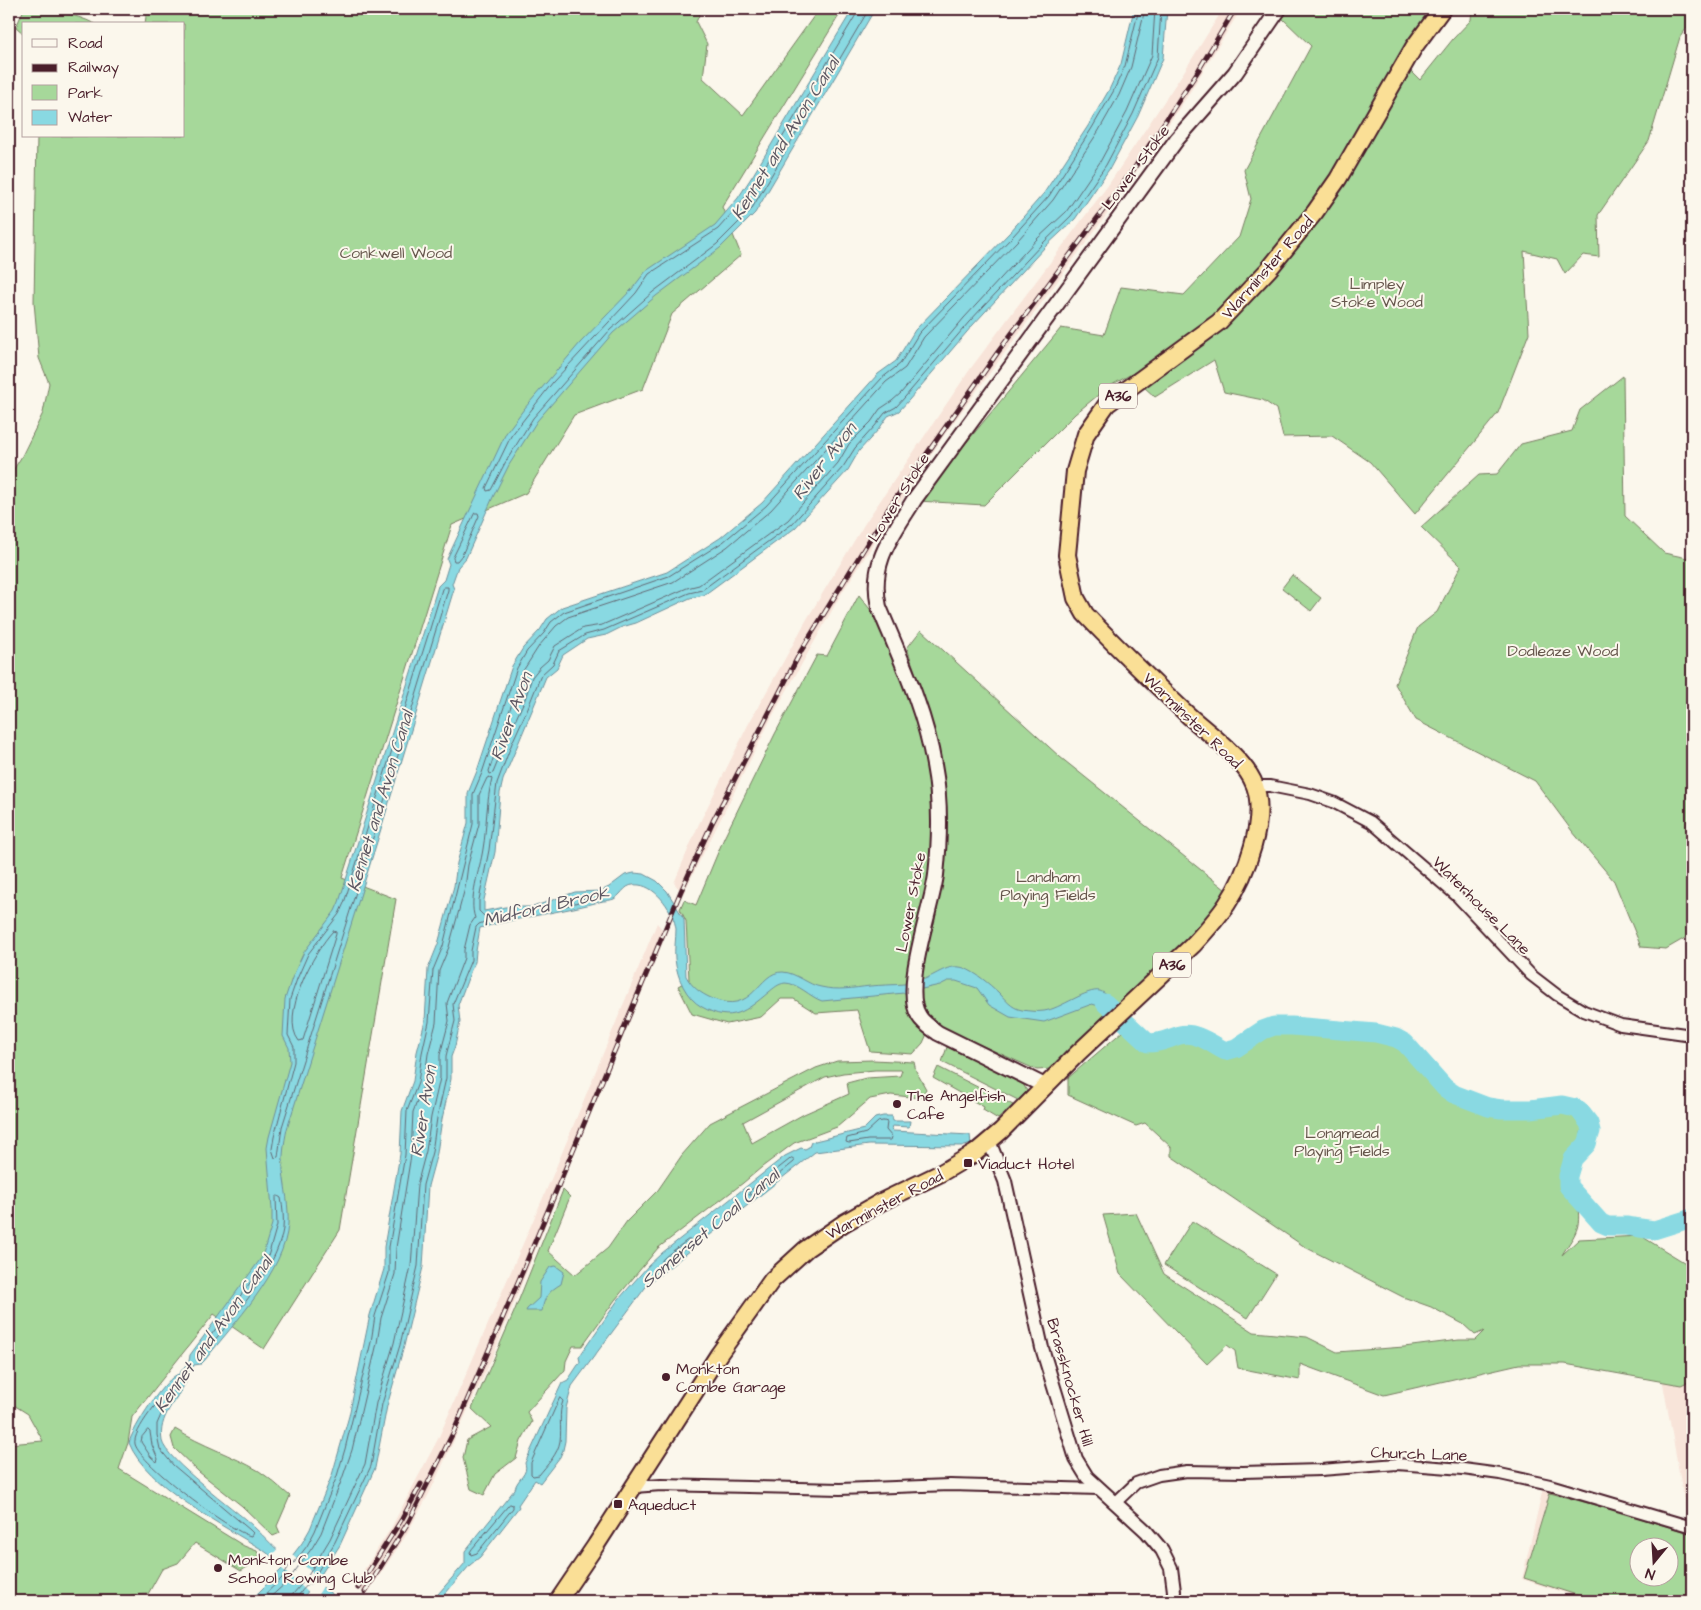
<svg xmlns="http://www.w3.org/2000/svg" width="1701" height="1610" viewBox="0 0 1701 1610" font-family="'Architects Daughter',sans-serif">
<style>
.built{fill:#f8e4d9;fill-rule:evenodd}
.green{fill:#a6d89a;stroke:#787c62;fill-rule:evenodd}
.water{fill:#89d9e2;stroke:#708f99}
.pier{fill:#fbf7ec}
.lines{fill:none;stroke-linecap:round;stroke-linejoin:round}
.shore{stroke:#636974;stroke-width:1}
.river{stroke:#89d9e2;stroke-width:19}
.minor-casing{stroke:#4a1f2b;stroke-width:14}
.tertiary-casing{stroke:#4a1f2b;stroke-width:16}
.secondary-casing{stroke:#4a1f2b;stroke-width:18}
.trunk-casing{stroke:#4a1f2b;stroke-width:20}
.minor{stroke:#fbf7ec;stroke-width:10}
.tertiary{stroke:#fbf7ec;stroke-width:12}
.secondary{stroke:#fbf7ec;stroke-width:14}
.trunk{stroke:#fadf96;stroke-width:16}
.rail-casing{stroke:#4a1f2b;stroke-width:5}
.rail{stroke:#fbf7ec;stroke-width:3;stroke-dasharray:9;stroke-linecap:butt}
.poi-dot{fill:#4a1f2b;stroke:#fbf7ec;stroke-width:2}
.labels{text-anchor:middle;stroke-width:4;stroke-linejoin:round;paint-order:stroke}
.shield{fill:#fbf7ec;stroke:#7f6065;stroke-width:1}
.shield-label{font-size:15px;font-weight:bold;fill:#4a1f2b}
.street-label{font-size:16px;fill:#4a1f2b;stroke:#fbf7ec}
.park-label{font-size:16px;fill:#66564c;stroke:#fbf7ec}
.poi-label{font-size:16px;fill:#4a1f2b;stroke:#fbf7ec;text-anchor:start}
.water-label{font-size:18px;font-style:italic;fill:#5d5762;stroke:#fbf7ec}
</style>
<rect width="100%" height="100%" fill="#fbf7ec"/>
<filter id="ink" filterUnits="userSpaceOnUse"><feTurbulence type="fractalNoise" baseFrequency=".02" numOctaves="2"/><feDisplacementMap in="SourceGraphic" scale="10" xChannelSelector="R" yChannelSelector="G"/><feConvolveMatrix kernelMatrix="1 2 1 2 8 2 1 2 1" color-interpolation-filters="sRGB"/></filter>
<g filter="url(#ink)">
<path class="built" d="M1223,9H1241L1185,100L1110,210L942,438L843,591L773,715L683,894L674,883L698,826L748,725L807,619L865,523L971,368L1109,184L1185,70Z
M657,923L666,934L564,1178L493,1356L430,1492L405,1537L367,1594L354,1585L391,1528L438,1439L552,1177Z
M1692,1347V1601H1590L1522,1579L1543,1488L1685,1532L1687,1516L1658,1356ZM1638,1548H1668V1578H1638Z"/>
<path class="green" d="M24,9C47,9 74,13 95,24H24V34L16,27Z
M147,9H702L696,22L707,44L703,78L743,115L819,9H843L722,207L741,255L672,314L643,389L574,415L526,493L452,525L342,878L396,899L340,1230L264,1349L214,1314L132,1417L128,1443L119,1469L244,1546L257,1551L260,1559L241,1571L195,1543L178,1563L162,1569L148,1594L131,1595L125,1601H9V1444L43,1441L28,1414L9,1402V477L22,456L43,413L49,383L39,358L34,302L37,136H184V24H145Z
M1289,9H1450L1435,29L1410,70L1420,80L1453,39L1471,20L1472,9H1692V21L1680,37L1649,141L1598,215L1599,257L1583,255L1565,274L1557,259L1524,251L1529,333L1498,413L1415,514L1370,462L1332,436L1283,437L1276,409L1263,400L1224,392L1214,360L1155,397L1144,387L1157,360L1108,387L1075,414L984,505L918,501L1061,328L1104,335L1121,287L1184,295L1239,237L1251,199L1244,170L1311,46L1282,18Z
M1623,376L1625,516L1664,553L1692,559V934L1666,949L1641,947L1614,881L1572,831L1535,781L1416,720L1395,684L1418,627L1437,612L1461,566L1421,527L1479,475L1497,474L1521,444L1572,431L1580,410Z
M1292,575L1321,598L1311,611L1282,588Z
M859,595L876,617L902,676L928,756L934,827L930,886L908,978V1009L927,1034L923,1043L913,1054L870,1051L857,1010L816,1013L794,999H781L761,1017L727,1024L692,1014L678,986L689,980L686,921L680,909L684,900L696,905L724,838L775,734L817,655L827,656Z
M921,630L1060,757L1226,890L1211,914L1175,952L1051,1069L1037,1070L938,1026L928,1016L921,999L920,975L923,958L935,920L944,851L939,757L931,719L907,648Z
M1278,1026L1399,1038L1441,1091L1468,1105L1499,1113H1569L1579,1119L1582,1128L1580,1141L1569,1151L1563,1168L1561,1186L1570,1201L1578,1208C1581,1231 1573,1236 1562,1255L1579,1239L1641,1236L1692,1267V1380L1681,1385L1565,1364H1519L1384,1395L1300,1364V1380L1238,1368L1235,1351L1227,1345L1207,1364L1120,1274L1103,1215L1136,1213L1164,1274L1254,1332L1307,1337L1337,1352L1404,1347L1459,1340H1475L1484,1331L1475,1335L1463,1324L1431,1307L1403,1297L1305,1247L1171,1156V1147L1145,1123L1136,1126L1068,1095V1078L1123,1031C1141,1046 1147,1054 1171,1046C1177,1044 1184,1041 1190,1042C1206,1043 1219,1054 1234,1057L1246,1049L1254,1038Z
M947,1047L1022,1082L1027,1091L1018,1100L942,1062Z
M873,1060L914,1062L916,1071L926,1089L921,1098L891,1095L870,1099L837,1127L794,1143L762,1167L743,1183L658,1248L615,1300L582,1346H573L566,1361L565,1370L527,1412L532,1422L521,1441L516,1458L495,1474L484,1495L471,1489L463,1458L467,1440L491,1427L472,1409L514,1312L563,1190L570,1197L548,1251L575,1275L608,1248L627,1221L658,1190L682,1155L710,1123L816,1068L837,1061ZM875,1070H902L900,1076L866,1078L847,1083L849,1094L804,1114L752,1143L743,1122L825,1077L843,1073Z
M938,1067L1013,1105L998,1119L983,1110L984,1107L933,1078Z
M1192,1221L1276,1274L1248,1318L1164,1265Z
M175,1429C202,1446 232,1455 259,1471C270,1478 280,1488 290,1496L277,1526L280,1533L273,1536L242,1506L199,1472L174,1448L171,1437Z
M1550,1493L1614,1510L1692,1534V1601H1595L1524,1578ZM1638,1548H1668V1578H1638Z"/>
<path class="water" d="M853,9H875L755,213L720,248L656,296L613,333L537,421L509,465L493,497L466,558L458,567L452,584L454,589L377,842L287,1129C284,1143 282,1157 283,1171C285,1188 289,1207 288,1224C285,1271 233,1324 205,1360L201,1364L194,1365L187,1377L186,1382C176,1401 158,1417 162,1441C166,1460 235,1509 253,1526C266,1538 276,1550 289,1560L302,1543L310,1529L332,1475L349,1416L370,1315L384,1269V1247L400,1154L402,1111L413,1081L417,1052L425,1021L428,969L438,944L454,886L457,863L468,823V793L477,771L512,666L523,648L540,630L547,619L562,607L667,572L720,538L762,503L878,374L896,361L915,330L1010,232L1044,193L1088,126L1109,90L1121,64L1134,9H1167L1163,58L1138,116L1110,168L1075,219L1045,247L972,326L909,400L899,411L888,416L879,429L859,451L848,470L795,528L704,595L690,598L636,623L622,627L606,635L587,639L563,655L557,668L546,677L503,780L500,793L495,852L484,900V911L505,907H533L575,892L601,891L609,887L625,875L634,873L644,874L657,881L667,891L684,919L686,976C692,987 700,993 711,998C755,1017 757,971 783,972C797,973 808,985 821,987C838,991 853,988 870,986C881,985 892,985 904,984C910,983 917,982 922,980C937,975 948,963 964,968C977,973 989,984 998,992C1006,1000 1011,1008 1022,1010C1028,1011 1038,1012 1044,1011C1060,1009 1087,988 1100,991C1108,994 1117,1005 1123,1011L1116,1018L1106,1008L1092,1004L1044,1022L1010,1017L989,1005L977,988L956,981H948L940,985L904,993L822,1001C810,997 798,983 785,983C778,984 774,988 769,992C746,1011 732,1024 702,1007C686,998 677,978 675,959C674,949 676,939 676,929C674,912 657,887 639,885C624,883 624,893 614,899C611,900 606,901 603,901C562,912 521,917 480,928L476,951L475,962L471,970L458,1005L460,1022L455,1046L451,1057V1079L442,1119L437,1153L428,1186L423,1267L404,1346L387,1406L375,1468L340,1545L316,1582L341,1601H328L311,1588L300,1601H250L284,1567C277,1561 270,1555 263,1550C224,1526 146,1486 129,1443C132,1429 166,1376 179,1374L189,1361L190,1355L262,1257L272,1224V1209L267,1148L269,1137L290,1062L289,1048L283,1036L285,999L292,978L304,952L335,911L339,902L438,586L444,580L449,564L447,559L506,433L524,409L580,343L632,289L646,271L715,225L738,198L753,175Z
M883,1116H892L893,1121H910L909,1127L892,1126L891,1129L893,1131L970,1135L971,1144L965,1146L869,1145L815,1152L648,1284L572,1386L566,1408L565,1441L563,1450L560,1457L540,1483L535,1480L518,1505L519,1507L480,1557L470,1565L439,1601H432L465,1563V1551L515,1489C517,1478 529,1475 525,1463L562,1383L568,1380L580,1362L579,1357L618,1300L648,1266L662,1253L785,1156L801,1148L805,1149L809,1147L811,1142L864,1129L875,1118Z
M556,1266L564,1272L561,1284C549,1291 544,1297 542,1311H526L527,1309L539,1298L540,1282L550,1267Z"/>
<path class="pier" d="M278,1548L289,1557L291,1554L321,1580L320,1581L324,1585L317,1596L311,1592L310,1594L270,1558Z"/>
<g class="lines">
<path class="shore" d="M857,9V13L758,178L742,202L718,229L649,274L636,293L553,382L511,436L486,488L487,491L491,490L505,463L533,418L610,330L653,292L717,244L751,210L869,9
M1145,9L1131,67L1119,95L1098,132L1053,200L1018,240L924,337L905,368L886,382L771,510L727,547L673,582L568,617L556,626L539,646L523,671L489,771L490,774L493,773L506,741L525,699L532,677L540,667L548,660L555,646L583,628L602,625L687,588L699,585L788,520L838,463L849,444L871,422L880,409L892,401L901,393L964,318L1037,239L1066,212L1100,162L1127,112L1152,55L1155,9
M475,513H478L479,516L462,555L457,561H454L453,558Z
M445,587H448V590L372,841L282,1127L278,1157L275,1158L272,1149L274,1137L294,1062V1047L288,1035L290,999L297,979L308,954L339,914L344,903L429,632L442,589Z
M576,897H583L584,900L566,906L562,905L563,902Z
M333,931L336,932V934L303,1040L299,1041C279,1016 314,951 333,931Z
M884,1121L887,1122L886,1130L892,1137L891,1140H868L849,1143L846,1142L847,1138L866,1133L878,1122Z
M792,1158L795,1160L794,1162L753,1195H749L750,1191Z
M278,1196L281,1198C283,1208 284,1219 283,1229C277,1270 230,1321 204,1353L201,1354L200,1350L267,1260L277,1225L276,1198Z
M688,1240H691V1244L666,1263H662V1260L665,1257Z
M172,1386H175L176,1389L164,1408L157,1424V1435L160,1449L173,1465L250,1530L253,1533L251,1536C231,1532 140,1464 135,1444C132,1431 163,1395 172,1386Z
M560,1398L563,1401C558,1414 562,1427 560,1441C558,1454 547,1465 539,1475L533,1476L531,1474V1463Z
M148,1430L150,1432L152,1445L158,1459L157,1462L151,1457L141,1442L142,1437Z
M510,1504L513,1505V1508L477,1553L471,1555L470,1552L472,1549Z
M258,1601L282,1578L289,1566L294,1563L307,1546L315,1531L337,1476L345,1449L371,1342L375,1316L389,1273V1247L405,1155L407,1111L418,1083L422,1053L429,1022L433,970L443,946L473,824V794L482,773L517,668L527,651L544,633L551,622L564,612L669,576L723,542L766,506L882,378L900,364L919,333L1013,236L1049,196L1092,128L1113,92L1125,66L1139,9
M266,1601L287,1582L312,1548L321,1533L342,1479L352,1450L377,1343L381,1318L395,1274L396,1248L411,1155L413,1112L424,1084L428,1054L436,1023L439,971L449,947L465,888L468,865L479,824V795L487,778L490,777L492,779C486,802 487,826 483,849C480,870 468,899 475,918L470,925L464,950V958L447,1003L449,1021L440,1055V1078L431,1117L426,1151L417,1185L411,1266L394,1343L376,1403L365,1464L330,1539L306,1579L293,1594L291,1601
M297,1601C298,1594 305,1586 311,1583L335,1542L371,1466L382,1404L400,1345L418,1266L423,1185L432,1152L437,1118L446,1078V1056L455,1021L453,1004L471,960V951L476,927L479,924L501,916L498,913L484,916L479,911V900L489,850L497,783L512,743L527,710L541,675L553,664L559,651L585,635L604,630L689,593L702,590L792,524L843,467L855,448L875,426L885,413L896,407L905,397L969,322L1042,244L1071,216L1106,165L1133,114L1158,57L1161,9"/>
<path class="river" d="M1105,1003L1148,1043C1162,1043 1167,1039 1180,1035C1195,1031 1212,1044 1225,1051L1236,1048L1263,1030L1274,1026H1292L1376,1033L1396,1038L1405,1043L1445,1088L1454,1094L1488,1107L1501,1109H1531L1562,1105L1575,1108L1579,1110L1589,1123L1591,1131L1587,1144L1573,1159L1568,1176V1186L1601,1223L1608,1226H1626L1654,1230L1692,1218"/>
<defs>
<path id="minor" d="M1255,786H1270L1310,794L1333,802L1371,822L1457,896L1531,975L1557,995L1584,1011L1621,1025L1692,1035
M634,1487L661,1485L840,1489L950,1485L1099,1489
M1116,1502L1136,1483L1159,1475L1187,1471L1243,1472L1321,1470L1397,1464L1463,1469L1500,1474L1550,1485L1692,1527"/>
<path id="tertiary" d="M989,1141L1005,1181L1042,1348L1076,1459L1087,1477L1146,1531L1162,1550L1171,1568L1174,1591L1173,1601"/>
<path id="secondary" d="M1045,1086L938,1033C931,1028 923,1023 919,1016C901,989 932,908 936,875C940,838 941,801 934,765C925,710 900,658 879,607C869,562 892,536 914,500L1177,139L1235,73L1279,9"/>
<path id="trunk" d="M558,1601L596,1545L719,1354L772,1280L806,1249L844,1223L881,1202L941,1173L975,1153L1001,1131L1078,1053L1193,945C1205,932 1217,919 1227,904C1246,875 1267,820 1255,786C1246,760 1208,733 1188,715C1153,682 1118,649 1085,614L1076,598L1067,555L1075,471L1086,434L1107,404L1219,322L1269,269L1315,212L1338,179L1414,47L1442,9"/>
</defs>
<use href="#minor" class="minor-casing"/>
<use href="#tertiary" class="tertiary-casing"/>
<use href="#secondary" class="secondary-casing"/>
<use href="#trunk" class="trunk-casing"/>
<use href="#minor" class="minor"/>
<use href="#tertiary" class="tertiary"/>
<use href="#secondary" class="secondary"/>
<use href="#trunk" class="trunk"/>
<defs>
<path id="rail" d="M358,1588L402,1519L421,1484
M365,1592L409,1521L454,1431L524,1268L681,891L713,821L801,651L889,508L998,352L1133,170L1198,71L1235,9"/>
</defs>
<use href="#rail" class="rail-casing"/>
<use href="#rail" class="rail"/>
</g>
</g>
<g class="poi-dot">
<circle cx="897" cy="1104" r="5"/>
<rect x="963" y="1158" width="10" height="10" rx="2.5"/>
<circle cx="666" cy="1377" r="5"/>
<rect x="613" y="1499" width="10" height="10" rx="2.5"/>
<circle cx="218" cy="1568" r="5"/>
</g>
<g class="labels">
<g class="shield">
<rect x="1099" y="383.5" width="38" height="25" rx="4"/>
<rect x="1153" y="952.5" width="38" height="25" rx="4"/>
</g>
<g class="shield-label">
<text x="1118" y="401">A36</text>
<text x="1172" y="970">A36</text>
</g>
<g class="street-label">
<text transform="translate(1135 167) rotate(-53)" y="6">Lower Stoke</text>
<text transform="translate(1267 267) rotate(-49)" y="6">Warminster Road</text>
<text transform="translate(898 497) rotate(-58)" y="6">Lower Stoke</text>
<text transform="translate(1193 720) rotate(44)" y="6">Warminster Road</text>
<text transform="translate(910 902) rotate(-79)" y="6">Lower Stoke</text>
<text transform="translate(1482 905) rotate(45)" y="6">Waterhouse Lane</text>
<text transform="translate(884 1204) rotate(-28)" y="6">Warminster Road</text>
<text transform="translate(1071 1382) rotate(74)" y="6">Brassknocker Hill</text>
<text transform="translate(1419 1453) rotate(2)" y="6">Church Lane</text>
</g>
<g class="park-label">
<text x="396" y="258">Conkwell Wood</text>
<text x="1377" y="289">Limpley<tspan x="1377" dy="18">Stoke Wood</tspan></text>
<text x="1563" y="656">Dodleaze Wood</text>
<text x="1048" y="882">Landham<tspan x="1048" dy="18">Playing Fields</tspan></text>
<text x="1342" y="1138">Longmead<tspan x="1342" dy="18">Playing Fields</tspan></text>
</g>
<g class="poi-label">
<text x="907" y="1101">The Angelfish<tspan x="907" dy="18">Cafe</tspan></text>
<text x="978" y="1169">Viaduct Hotel</text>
<text x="676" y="1374">Monkton<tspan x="676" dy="18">Combe Garage</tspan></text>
<text x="628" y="1510">Aqueduct</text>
<text x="228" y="1565">Monkton Combe<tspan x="228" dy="18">School Rowing Club</tspan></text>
</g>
<g class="water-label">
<text transform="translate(785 138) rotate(-58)" y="6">Kennet and Avon Canal</text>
<text transform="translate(824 461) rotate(-52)" y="6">River Avon</text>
<text transform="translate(511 716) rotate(-70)" y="6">River Avon</text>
<text transform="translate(380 801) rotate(-73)" y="6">Kennet and Avon Canal</text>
<text transform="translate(546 906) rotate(-13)" y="6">Midford Brook</text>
<text transform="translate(423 1111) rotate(-81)" y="6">River Avon</text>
<text transform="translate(710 1228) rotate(-40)" y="6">Somerset Coal Canal</text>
<text transform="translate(213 1334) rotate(-54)" y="6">Kennet and Avon Canal</text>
</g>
</g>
<rect width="1701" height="1610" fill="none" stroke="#fbf7ec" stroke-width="30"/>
<rect x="15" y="15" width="1671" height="1580" fill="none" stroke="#4a1f2b" stroke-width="2" filter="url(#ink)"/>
<rect x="22" y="22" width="162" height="115" fill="#fbf7ec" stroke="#b4a19f"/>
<rect x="32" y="39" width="25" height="8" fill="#fbf7ec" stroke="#b4a19f"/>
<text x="68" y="48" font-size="15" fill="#4a1f2b">Road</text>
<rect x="32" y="64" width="25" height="8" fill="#4a1f2b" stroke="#b4a19f"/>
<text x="68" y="72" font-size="15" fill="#4a1f2b">Railway</text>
<rect x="32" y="85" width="25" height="15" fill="#a6d89a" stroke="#b4a19f"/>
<text x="68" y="98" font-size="15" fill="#4a1f2b">Park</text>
<rect x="32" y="110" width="25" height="15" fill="#89d9e2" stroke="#b4a19f"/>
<text x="68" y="122" font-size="15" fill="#4a1f2b">Water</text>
<g transform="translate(1654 1562) rotate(198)"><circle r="24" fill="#fbf7ec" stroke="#b4a19f"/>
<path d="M0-4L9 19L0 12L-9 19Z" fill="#4a1f2b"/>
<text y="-8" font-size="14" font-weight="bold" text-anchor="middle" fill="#4a1f2b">N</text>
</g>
</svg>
